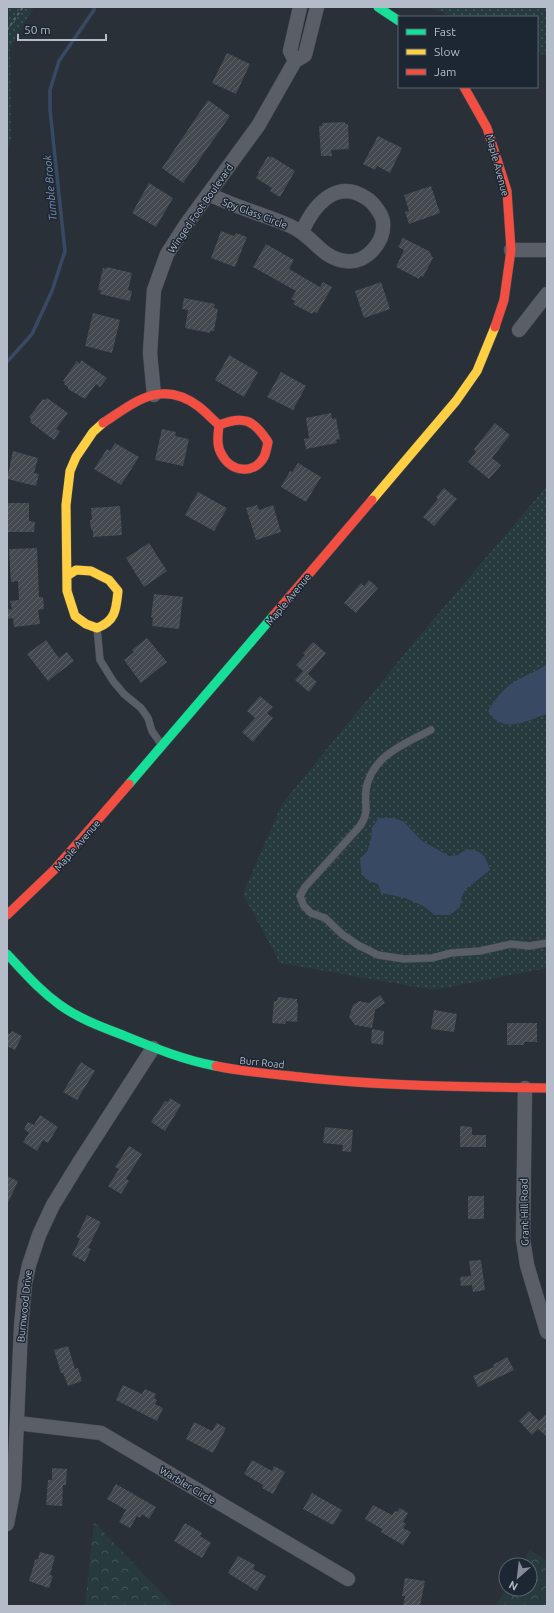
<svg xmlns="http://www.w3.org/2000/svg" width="554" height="1613" viewBox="0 0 554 1613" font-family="Ubuntu,sans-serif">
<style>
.grass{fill:url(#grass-dots)}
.forest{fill:url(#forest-crowns)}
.water{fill:#384963}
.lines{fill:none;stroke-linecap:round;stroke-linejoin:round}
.stream{stroke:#384963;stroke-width:3.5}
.building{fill:url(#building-hatch)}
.lane-casing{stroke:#484c53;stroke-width:8}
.street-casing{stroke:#484c53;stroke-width:15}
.fast-casing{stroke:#484c53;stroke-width:10}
.slow-casing{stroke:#484c53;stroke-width:10}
.jam-casing{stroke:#484c53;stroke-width:10}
.path{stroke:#5d636a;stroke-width:2;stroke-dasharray:3 3;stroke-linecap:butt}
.lane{stroke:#5a5e66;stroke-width:7}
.street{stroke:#5a5e66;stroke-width:14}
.fast{stroke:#16e098;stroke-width:9}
.slow{stroke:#ffcf43;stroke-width:9}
.jam{stroke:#f24e42;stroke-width:9}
.labels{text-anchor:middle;stroke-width:3;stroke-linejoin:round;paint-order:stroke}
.street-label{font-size:10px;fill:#b4bcc9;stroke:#1d2633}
.water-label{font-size:11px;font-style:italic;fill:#7c92b1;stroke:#1d2633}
</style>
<defs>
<pattern id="grass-dots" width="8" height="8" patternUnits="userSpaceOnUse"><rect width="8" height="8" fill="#273a3e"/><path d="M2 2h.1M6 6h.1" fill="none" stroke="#445559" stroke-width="1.8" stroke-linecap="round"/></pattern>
<pattern id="forest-crowns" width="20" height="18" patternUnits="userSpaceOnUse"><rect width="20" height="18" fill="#273a3e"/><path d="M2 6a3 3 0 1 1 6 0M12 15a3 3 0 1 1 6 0" fill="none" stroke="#445559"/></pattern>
<pattern id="building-hatch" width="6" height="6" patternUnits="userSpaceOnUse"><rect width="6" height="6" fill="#444950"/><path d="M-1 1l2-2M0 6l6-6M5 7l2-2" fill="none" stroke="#5d6168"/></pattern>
</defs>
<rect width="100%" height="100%" fill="#2a3038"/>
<path class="grass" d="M7,7H34L10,48L11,141L7,152Z
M428,7H547V56L537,52V17H455Z
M547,486V968L434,990L280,963L243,894L282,804L411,646Z"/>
<path class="forest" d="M94,1522L174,1606H85Z
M530,1550L547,1561V1606H496L506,1589H530V1565H521Z"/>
<path class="water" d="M547,664V714C525,721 503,735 488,711C493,703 499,694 506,688C518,677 534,674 547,664Z
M379,818H393L403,821L422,841L449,856L458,855L467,849C483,851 485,855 490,870L466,889L462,896L460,907L450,915H435L423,906L405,898L381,893L378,884C362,879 361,875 360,858L367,852L371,839L372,827Z"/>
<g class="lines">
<path class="stream" d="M7,362L32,334L52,291L65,251L50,110V90L59,61L94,10V7"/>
</g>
<path class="building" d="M227,53L250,64L236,94L212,83Z
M208,100L230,116L183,183L162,168Z
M345,122V124H348L349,149L331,150L332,156H321L319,126H322V123Z
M378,136L402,148L390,173L377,166L375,170L363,164Z
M268,156L270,158L271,156L295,171L280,197L270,191L272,188L256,178L259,173L258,172Z
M149,183L173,198L156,227L132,213Z
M431,186L440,213L409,224L405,212L409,211L404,195Z
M221,231L234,236L236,233L247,237L235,267L211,258Z
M403,238L429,251L433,258L423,277L420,276L419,279L396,267L404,250L398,247Z
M266,244L294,260L289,269L320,287L323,282L332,287L317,313L314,312L312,314L293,304L295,301L291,299L296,291L253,267Z
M107,267L132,273L128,290L132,291L130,301L100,294L101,290H98L103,268L106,269Z
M381,282L390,309L364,318L355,291Z
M184,298L215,304L214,308L218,309L214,331H210V333L185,328L188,310L182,309Z
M93,313L120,320L112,353L85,346Z
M229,355L258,372L244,397L215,380Z
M81,360L107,378L100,387L96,384L85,399L68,389V387L64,384L65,382L63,381L77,361L80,364Z
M281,372L306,386L293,410L267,397Z
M47,398L68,413L56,429L60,431L54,440L30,422L31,419L29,417L43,399L45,400Z
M331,413L332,419L336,418L340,439L336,440L337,443L306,449L304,439L309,438L306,418Z
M495,423L510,435L492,458L501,465L489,479L468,462L476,452L474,449Z
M162,429L176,432L175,436L189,439L183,466L155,460Z
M115,443L139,457L121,485L94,469L107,449L110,451Z
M13,451L38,458L34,473L39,474L36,486L7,479Z
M298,463L321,477L306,502L281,487L290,471L292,472Z
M444,488L457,499L434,526L423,517L438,499L436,497Z
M198,492L227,508L214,531L185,515Z
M7,503H29V521L35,522L34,532H7Z
M257,505L259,510L273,505L281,532L256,540L246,508Z
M120,506L122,535L93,537V531L91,529L90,520H92L91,508Z
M149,543L167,571L144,587L126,558Z
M37,548L39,597H43L44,609L38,610L40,624L14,627L13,618L7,619V610L12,609L10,601L19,600L18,581L11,582L9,549Z
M369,580L378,588L356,613L344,603L361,583L364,586Z
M154,594L183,597L179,629L152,626L153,618L151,617Z
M147,638L167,662L141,683L124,660L134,652L132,650Z
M46,640L59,658L67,652L74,661L48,681L27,654Z
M313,642L326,653L308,674L317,682L309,692L295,680L303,671L296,665L305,655L303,653Z
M260,696L273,707L267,713L273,718L253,742L242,732L255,718L247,711Z
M380,995L385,1003L375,1010L372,1028L355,1025L349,1017L353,1005L359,1001L369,1003Z
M278,997L297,999V1003H298L297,1022L286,1021L285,1024L272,1023L274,1001H277Z
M434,1010L457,1014L454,1032L431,1029Z
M507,1023H537V1042H524V1045H507Z
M372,1029L384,1031L383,1045L371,1043Z
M12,1031L22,1036L15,1050L7,1046V1033L10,1034Z
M81,1062L95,1071L77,1100L63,1092Z
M170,1098L181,1105L165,1131L151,1122L165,1101L168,1102Z
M40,1115L58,1127L48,1143L43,1140L37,1151L23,1142L29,1133L24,1129L28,1122L34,1125Z
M460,1126L472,1127V1135H486V1147H460Z
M325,1127L353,1130L351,1152L342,1151L343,1145L323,1143Z
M129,1146L142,1154L126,1179L129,1181L121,1194L108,1186L119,1169L115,1167Z
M7,1176L18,1181L7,1205Z
M468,1196H484V1219H468Z
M87,1215L101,1222L88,1248L91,1249L85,1262L72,1255L80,1239L77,1237Z
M481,1260L485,1290L473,1292L472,1285L461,1286L460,1277L471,1276L469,1261Z
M68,1346L75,1369L78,1368L82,1381L68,1386L63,1373H61L54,1350Z
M507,1357L514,1370L478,1387L473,1376L494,1367L493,1365Z
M123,1385L142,1394L145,1389L156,1394L154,1398L157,1400L155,1404L163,1408L157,1421L116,1400Z
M529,1411L539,1421L547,1413V1437L538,1429L532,1435L519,1421Z
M194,1422L212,1431L217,1423L226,1428L213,1453L186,1439Z
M252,1460L272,1471L274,1466L285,1472L273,1494L262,1488L263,1485L244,1474Z
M52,1468L67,1469L66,1485H63L62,1506L46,1505L48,1480H52Z
M116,1484L156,1507L149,1519L142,1514L140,1518L137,1516L130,1528L119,1522L126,1510L107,1499Z
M312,1493L342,1510L333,1525L303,1509Z
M373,1505L392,1515L395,1511L397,1512L400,1508L408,1513L403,1522L406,1524L403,1528L411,1532L403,1545L381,1532L382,1529L365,1519Z
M185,1523L202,1533L200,1536L211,1543L202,1558L174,1541Z
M40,1552L55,1556L50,1575L53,1576L49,1588L29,1581L35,1560L38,1559Z
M238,1556L255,1565L253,1569L266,1576L257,1591L228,1573Z
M405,1578L425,1581L420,1606H403L405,1596H402Z"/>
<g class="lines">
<defs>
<path id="lane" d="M97,628L100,660L113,681L124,694L141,708L148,718L152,731L161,744
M431,730C404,744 371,756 366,790C364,806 370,811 360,826L305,887L300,896L304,906L311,913L325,918L343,935L358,945L378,955L404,959L432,958L451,953L480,951L511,944L529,946L547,943"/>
<path id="street" d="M300,7L290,51L295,61L305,55L317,7
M208,194C226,202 244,209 262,215C275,220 290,224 301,232C317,243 325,259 346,261C366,264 385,242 383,222C382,214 373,202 366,198C336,178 313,206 302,232
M511,250H547
M519,330L547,294
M154,395L150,353L154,290L167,254L185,226L258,126L295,61
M525,1088L523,1239L527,1265L547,1332
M17,1423L101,1433L348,1579
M7,1524L14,1488L21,1327L25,1284L29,1265L39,1235L53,1205L80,1161L153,1048"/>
<path id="fast" d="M378,7L399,21
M129,784L274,615
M7,954C24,972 39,990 60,1005C78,1018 99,1026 120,1034C152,1047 183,1060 216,1066"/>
<path id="slow" d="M372,500L456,401L477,371L495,327
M67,576L76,570L91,571L109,580L118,591C116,609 116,621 97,628L86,624L75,616L67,591L66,505L70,471L76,457L93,432L103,423"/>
<path id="jam" d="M464,87L487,128L507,191L511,250L504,300L495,327
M103,423C135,402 161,379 198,406C206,412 212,419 219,425C244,415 254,420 268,442C267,447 266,453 264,457C254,475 231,472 222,455C216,446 218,435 219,425
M274,615L372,500
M7,915L55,869L129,784
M216,1066C244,1072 272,1074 300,1077C382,1086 465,1087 547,1088"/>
</defs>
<use href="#lane" class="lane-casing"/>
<use href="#street" class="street-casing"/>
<use href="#fast" class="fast-casing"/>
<use href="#slow" class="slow-casing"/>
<use href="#jam" class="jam-casing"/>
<path class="path" d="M7,30L23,7"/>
<use href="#lane" class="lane"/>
<use href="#street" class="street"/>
<use href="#fast" class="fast"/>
<use href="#slow" class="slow"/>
<use href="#jam" class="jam"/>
</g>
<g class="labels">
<g class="street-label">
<text transform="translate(498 165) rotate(75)" y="4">Maple Avenue</text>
<text transform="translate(200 208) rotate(-55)" y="4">Winged Foot Boulevard</text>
<text transform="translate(255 213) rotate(21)" y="4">Spy Glass Circle</text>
<text transform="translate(288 599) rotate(-50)" y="4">Maple Avenue</text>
<text transform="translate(77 845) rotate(-49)" y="4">Maple Avenue</text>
<text transform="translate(262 1062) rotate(6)" y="4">Burr Road</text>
<text transform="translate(524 1212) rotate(-91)" y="4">Grant Hill Road</text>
<text transform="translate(24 1306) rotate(-84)" y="4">Burnwood Drive</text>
<text transform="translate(188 1485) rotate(31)" y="4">Warbler Circle</text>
</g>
<g class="water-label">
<text transform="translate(50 188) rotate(-95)" y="4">Tumble Brook</text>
</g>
</g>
<rect width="554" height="1613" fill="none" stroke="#b4bcc9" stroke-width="16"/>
<rect x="398" y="16" width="140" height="72" fill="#1d2633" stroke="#59626f"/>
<rect x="406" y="29" width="20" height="6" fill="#16e098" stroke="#59626f"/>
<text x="434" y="36" font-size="12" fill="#b4bcc9">Fast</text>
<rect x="406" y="49" width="20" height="6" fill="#ffcf43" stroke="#59626f"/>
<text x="434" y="56" font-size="12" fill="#b4bcc9">Slow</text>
<rect x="406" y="69" width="20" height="6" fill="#f24e42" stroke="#59626f"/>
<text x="434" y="76" font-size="12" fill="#b4bcc9">Jam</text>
<g transform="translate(518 1577) rotate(208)"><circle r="19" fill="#1d2633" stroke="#59626f"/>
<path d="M0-3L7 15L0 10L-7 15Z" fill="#848b96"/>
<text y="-6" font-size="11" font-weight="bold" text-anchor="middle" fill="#b4bcc9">N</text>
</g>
<path d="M18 34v6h88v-6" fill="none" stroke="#b4bcc9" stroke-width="2"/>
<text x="24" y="34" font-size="12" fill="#b4bcc9" stroke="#1d2633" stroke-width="3" paint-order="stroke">50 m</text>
</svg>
